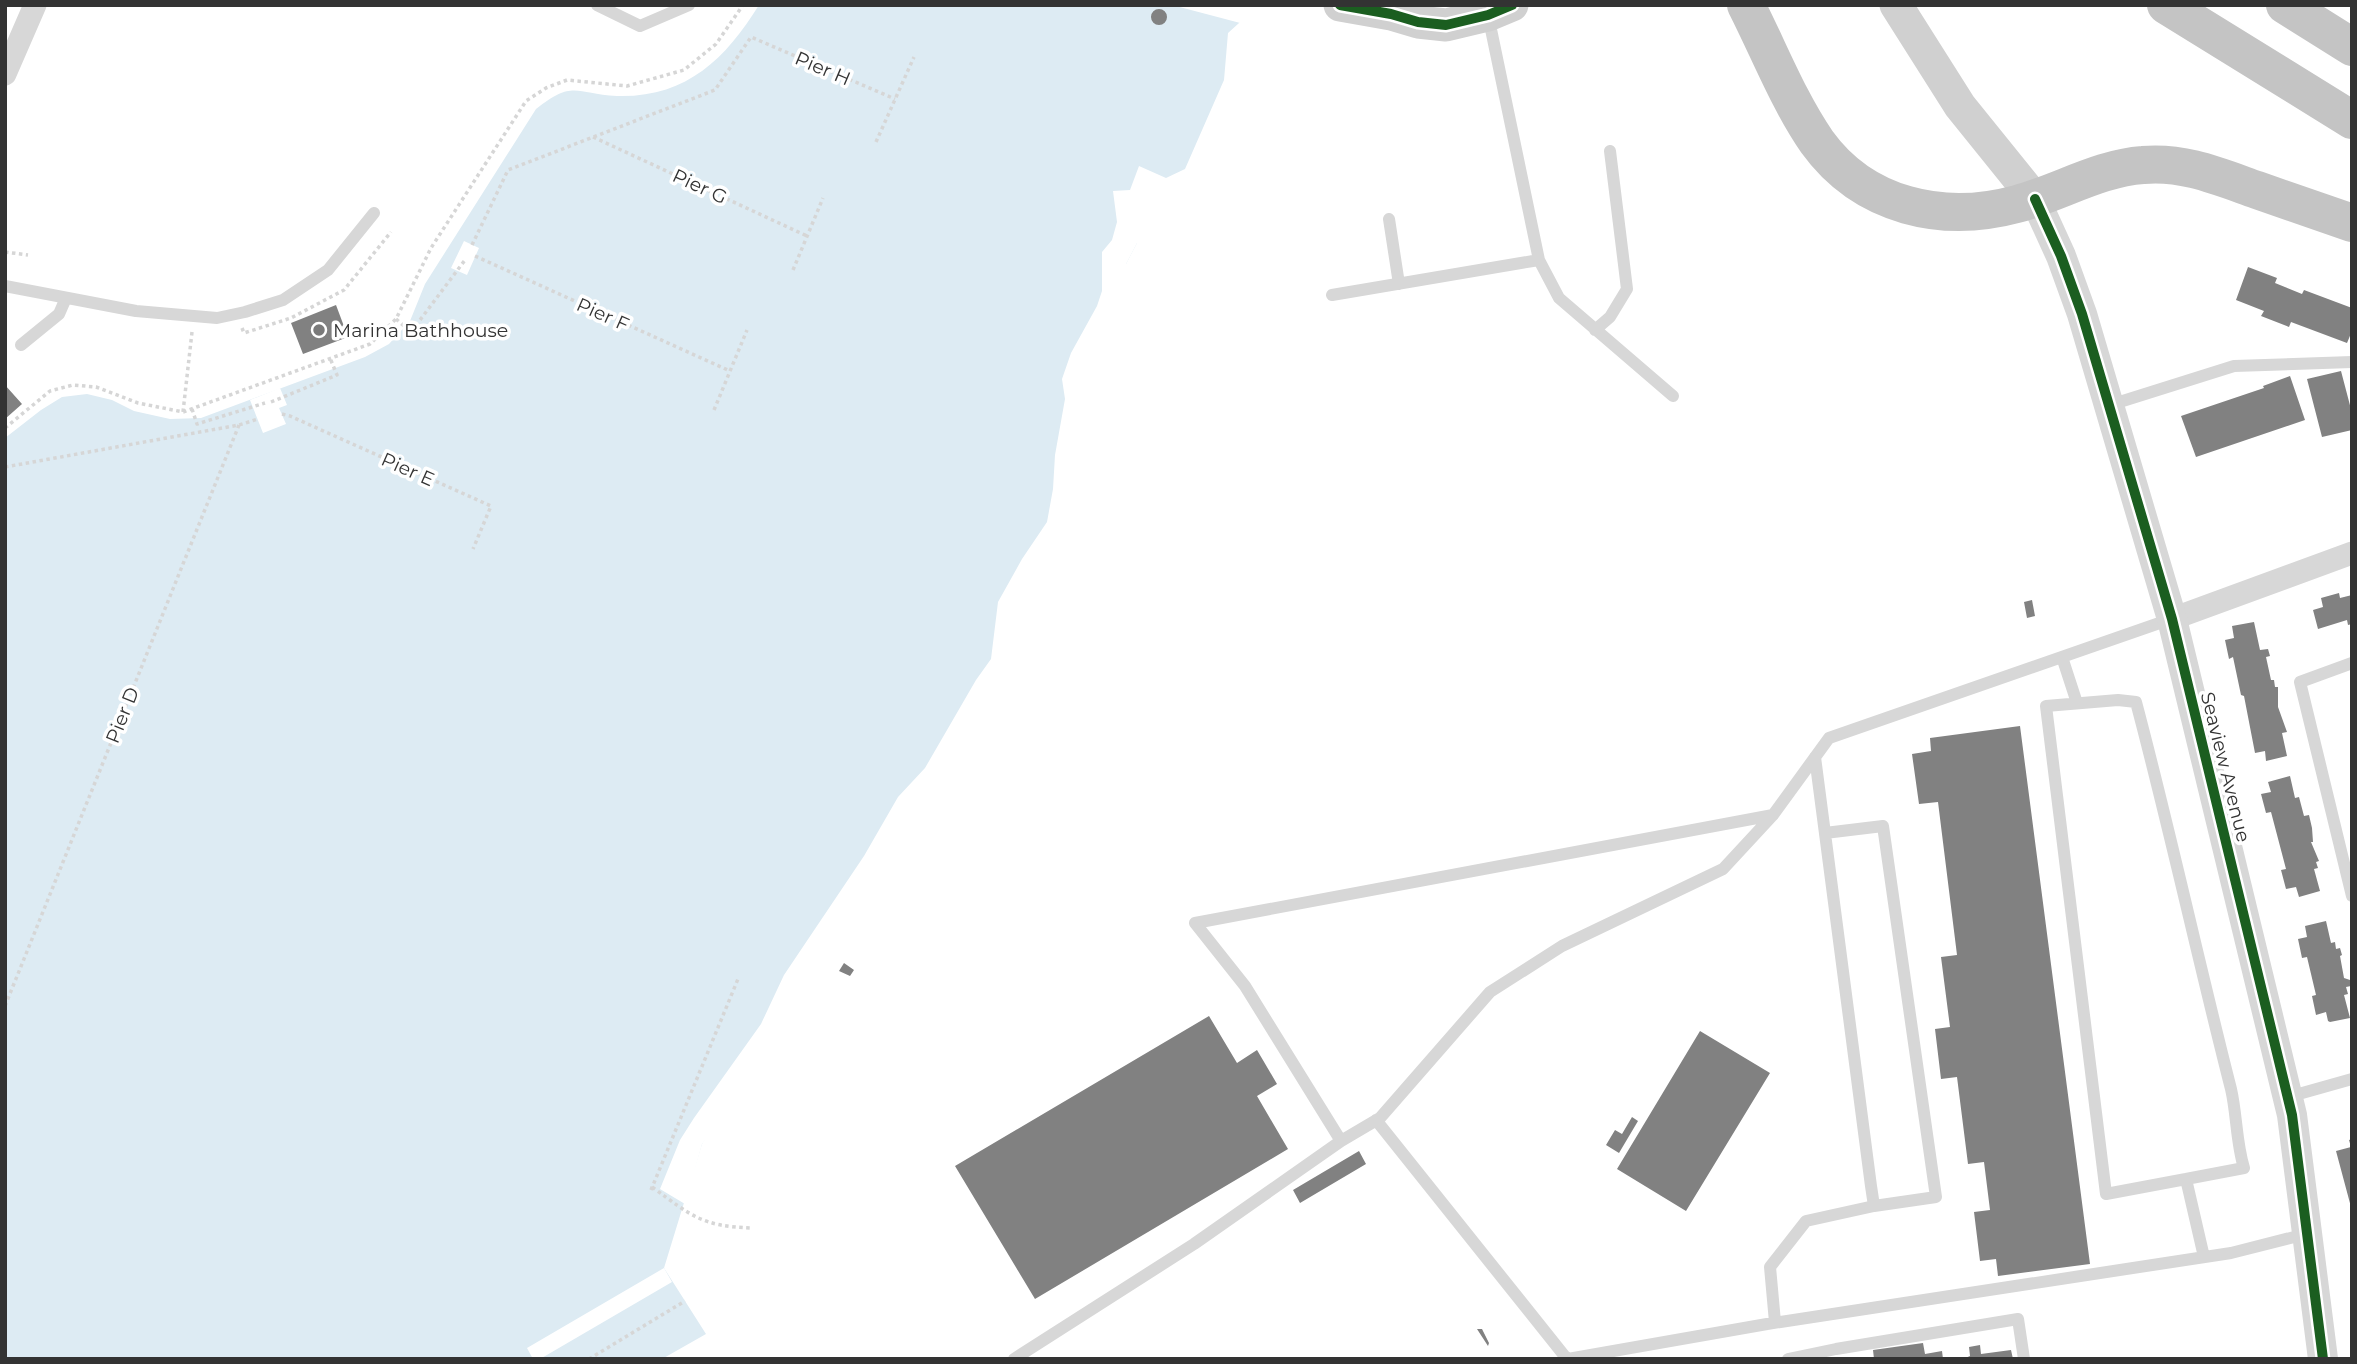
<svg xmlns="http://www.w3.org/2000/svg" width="2357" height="1364" viewBox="0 0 2357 1364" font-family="Montserrat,sans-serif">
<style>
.water{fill:#ddebf3}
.pier{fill:#fff}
.building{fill:#818181}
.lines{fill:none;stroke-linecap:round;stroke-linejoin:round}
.path{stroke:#d6d6d6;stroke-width:3.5;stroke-dasharray:3.5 3.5;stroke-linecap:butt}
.service{stroke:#d7d7d7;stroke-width:12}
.minor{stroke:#d7d7d7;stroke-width:23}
.tertiary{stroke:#d7d7d7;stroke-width:30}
.secondary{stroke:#d0d0d0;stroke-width:33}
.motorway{stroke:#c4c4c4;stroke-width:38}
.cycleway-casing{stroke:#fff;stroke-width:15}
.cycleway{stroke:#1b5e20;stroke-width:10}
.poi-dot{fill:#7a7a7a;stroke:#fff;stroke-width:2.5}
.labels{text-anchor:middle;stroke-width:7;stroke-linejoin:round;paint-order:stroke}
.street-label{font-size:19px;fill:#333;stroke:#fff}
.poi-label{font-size:19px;fill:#333;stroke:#fff;text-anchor:start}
</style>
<rect width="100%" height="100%" fill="#fff"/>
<path class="water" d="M759,5H1259L1228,33L1224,80L1185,169L1166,178L1139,166L1130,190L1135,216L1137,243L1126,264L1068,404L1059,507L1011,597L993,646L995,663L898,830L702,1144L664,1268L706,1334L662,1359H5V438L41,410L62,397L87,394L112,400L134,411L170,419L201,418L365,357L389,344L410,321L425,284L536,109C574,79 575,94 617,96C685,98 725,60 759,5Z"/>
<path class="pier" d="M1172,5H1263L1244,24Z
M1130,190L1133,192L1139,214L1148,234L1137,243L1126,264V274L1071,405L1062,508L1047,549L1014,598L997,647L998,664L901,832L724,1115L702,1144L685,1204L660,1189L680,1140L694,1118L761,1024L784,975L864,856L898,797L925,768L976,680L991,659L998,602L1022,559L1047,522L1053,489L1055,455L1065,399L1062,379L1071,353L1097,306L1102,291V252L1112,240L1117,222L1113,191Z
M464,241L479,248L467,275L451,268Z
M280,388L287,405L279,408L286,424L263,433L250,400Z
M664,1268L672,1282L540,1359H533L527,1348Z"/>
<path class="building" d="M1151 17a8 8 0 1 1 16 0a8 8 0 1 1-16 0Z
M2248,267L2277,278L2275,283L2302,294L2304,290L2352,308V331L2347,343L2291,322L2289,327L2261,316L2264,311L2236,300Z
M336,305L348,337L303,354L291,323Z
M2341,371L2352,413V430L2322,437L2307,379Z
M2290,376L2305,420L2196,457L2181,416L2264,388L2263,386Z
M5,385L22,404L5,419Z
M2339,593L2340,598L2352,595V624L2348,625L2347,620L2318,629L2313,610L2323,607L2321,598Z
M2032,600L2035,616L2027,618L2024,602Z
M2254,622L2260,650L2268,649L2270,656L2266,657L2271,680H2274L2275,687H2278V707L2287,732L2282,733L2287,756L2266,761L2265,751L2255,753L2244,696L2241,695L2233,657L2229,659L2225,640L2234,638L2232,626Z
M2020,726L2090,1264L1998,1276L1996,1259L1980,1261L1974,1212L1990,1210L1984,1162L1968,1164L1957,1077L1941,1079L1935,1029L1950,1027L1941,957L1957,955L1938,802L1919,804L1912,754L1931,751L1930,738Z
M2290,776L2295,798L2299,797L2304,816L2309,815L2312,828L2313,842H2311L2319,861L2316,862L2318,868L2314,869L2320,891L2299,897L2296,887L2286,889L2281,870L2286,869L2271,812L2266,813L2261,794L2271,792L2268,782Z
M2326,921L2331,943L2335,942L2336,949L2340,948L2342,955L2340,956L2344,978L2350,980L2351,986L2346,987L2348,994L2344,995L2350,1018L2330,1022L2328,1021L2326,1012L2316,1015L2312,996L2316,995L2307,957L2302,958L2298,939L2307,937L2305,926Z
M844,963L854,970L850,976L839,971Z
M1209,1016L1237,1063L1257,1050L1277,1084L1257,1096L1288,1149L1035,1299L955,1166Z
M1700,1031L1770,1073L1686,1211L1617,1169Z
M1632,1117L1638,1121L1619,1153L1606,1145L1615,1130L1622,1134Z
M2352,1139V1207H2351L2336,1151L2351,1147L2349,1140Z
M1359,1151L1366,1164L1300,1203L1293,1190Z
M1477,1329H1482L1489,1343L1488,1346Z
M1923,1343L1925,1354L1942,1351L1943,1359H1874L1873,1350Z
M1980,1345L1981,1354L2011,1350L2013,1359H1963L1970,1356L1969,1347Z"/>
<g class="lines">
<path class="path" d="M593,137L807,236
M876,142L914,57
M472,245L508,170L715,90L751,37L895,99
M5,252L28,255
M475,256L730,371
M793,270L823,198
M396,319L411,332L465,260
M242,328L244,333L291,318L344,290L391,232
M271,402L337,375L330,358
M192,409L197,424L265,403
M714,410L747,330
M183,412L192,332
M282,414L290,416L491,506L473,549
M5,428L50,391L73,385L96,387L138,403L183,412L370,344L396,319L431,248L526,101L546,88L567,80L627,86L684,70L716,44L743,5
M5,467L239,425L258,419
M5,1006L239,425
M652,1187C692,1216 701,1226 751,1228
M651,1190L738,979
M589,1359L685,1301"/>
<path class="service" d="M597,5L640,26L689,5
M1488,15L1539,260L1559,298L1673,396
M1389,219L1399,284
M5,286L136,311L217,318L245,312L283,300L328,270L374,213
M1332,295L1539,260
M1595,330L1610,317L1627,289L1610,151
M21,345L59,314L66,298
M2110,405L2234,366L2352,362
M2062,657L2077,703
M2352,663L2300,682L2352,896
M1815,757L1871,1186L1874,1206L1936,1197L1883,826L1825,833
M1773,815L1195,923L1245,986L1341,1141L1380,1118L1490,992L1562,946L1723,869L1773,815L1829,738L2171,619
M2288,1097L2352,1079
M1376,1120L1567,1359
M2186,1179L2244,1168C2236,1142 2237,1115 2231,1089C2198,960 2170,830 2136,702L2118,700L2046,706L2106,1194L2186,1179L2204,1257
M1775,1322L1770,1267L1806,1221L1874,1206
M1014,1359L1194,1244L1341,1141
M1568,1359L1767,1324L2231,1253L2306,1234
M1788,1359L1836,1349L2018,1319L2024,1359"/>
<path class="minor" d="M5,74L35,5
M2172,619L2352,553"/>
<path class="tertiary" d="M2035,199L2061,256L2082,314L2172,619L2292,1115L2323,1359"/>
<path class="secondary" d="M1340,5L1391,14L1418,22L1446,25L1488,15L1512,5
M1896,5L1960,106L2035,199"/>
<path class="motorway" d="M1746,5C1769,50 1788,100 1817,142C1864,207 1943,224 2017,204C2059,193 2099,168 2143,165C2183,161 2220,177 2257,190C2288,201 2320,212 2352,223
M2166,5L2352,120
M2285,5L2352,47"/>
<defs>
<path id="cycleway" d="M1340,5L1391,14L1418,22L1446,25L1488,15L1512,5
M2035,199L2061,256L2082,314L2172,619L2292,1115L2323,1359"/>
</defs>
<use href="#cycleway" class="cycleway-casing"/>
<use href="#cycleway" class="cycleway"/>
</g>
<circle class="poi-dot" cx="319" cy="330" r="7"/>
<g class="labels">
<g class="street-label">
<text transform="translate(823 68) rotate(23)" y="7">Pier H</text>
<text transform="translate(700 186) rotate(25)" y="7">Pier G</text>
<text transform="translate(603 314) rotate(24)" y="7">Pier F</text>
<text transform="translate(408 469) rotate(24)" y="7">Pier E</text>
<text transform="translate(122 715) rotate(-68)" y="7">Pier D</text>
<text transform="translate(2226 767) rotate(76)" y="7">Seaview Avenue</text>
</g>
<g class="poi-label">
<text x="333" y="337">Marina Bathhouse</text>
</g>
</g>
<rect width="2357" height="1364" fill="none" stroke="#333333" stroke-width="14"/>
</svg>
